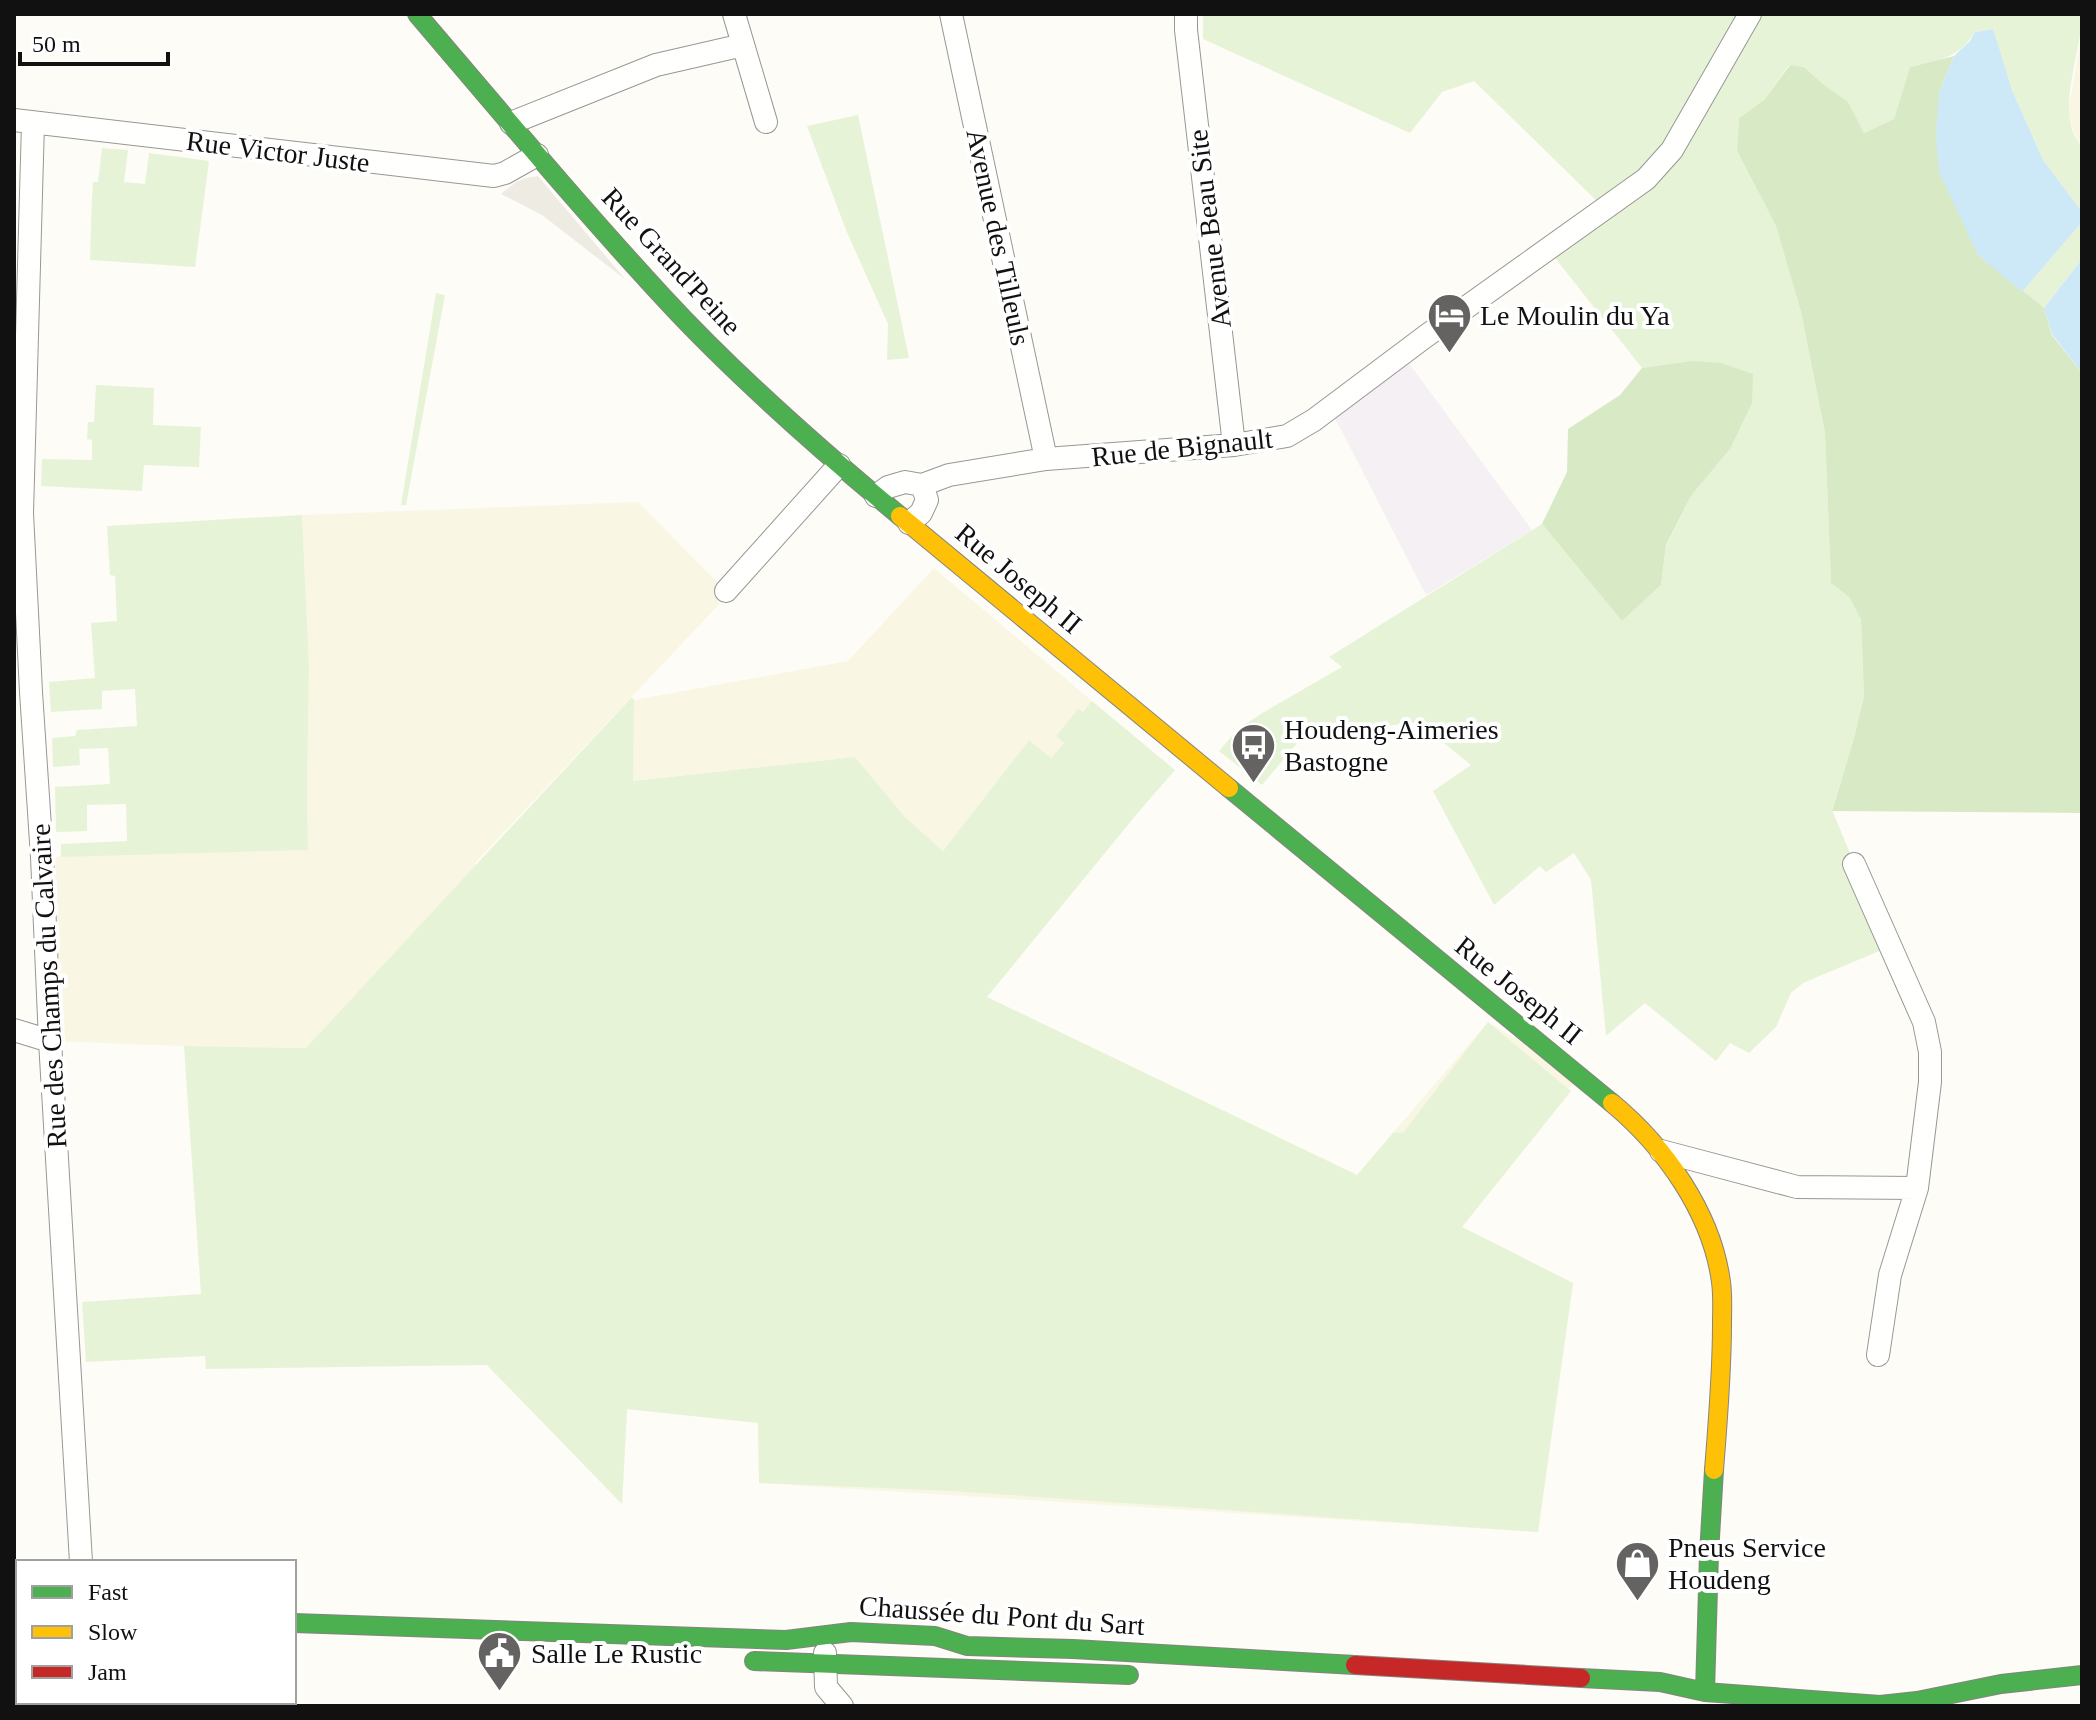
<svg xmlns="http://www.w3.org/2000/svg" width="2096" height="1720" viewBox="0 0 2096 1720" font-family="'Times New Roman',serif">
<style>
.industrial{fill:#f5f0f3}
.farmland{fill:#f9f7e4}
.green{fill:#e7f3d7}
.forest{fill:#d8eac5}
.plaza{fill:#edebe2}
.water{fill:#cde8f7}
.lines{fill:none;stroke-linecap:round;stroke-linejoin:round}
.street-casing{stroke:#979795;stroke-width:24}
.fast-casing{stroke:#858482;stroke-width:20}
.slow-casing{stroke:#858482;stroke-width:20}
.jam-casing{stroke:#858482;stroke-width:20}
.street{stroke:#fffffe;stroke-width:22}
.fast{stroke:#4caf50;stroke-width:18}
.slow{stroke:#ffc107;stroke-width:18}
.jam{stroke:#c62828;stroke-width:18}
.labels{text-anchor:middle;stroke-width:8;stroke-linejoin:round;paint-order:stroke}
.street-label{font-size:28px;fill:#111;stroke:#fff}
.poi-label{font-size:28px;fill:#111;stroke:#fff;text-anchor:start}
</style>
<rect width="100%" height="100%" fill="#fdfcf7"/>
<path class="industrial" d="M1402,354L1532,530L1426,595L1330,408Z"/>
<path class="farmland" d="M2082,31V147L2077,141L2068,114Z
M638,502L726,591L725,598L474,864L777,896L1357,1175L1488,1022L1579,1076L1462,1227L1573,1283L1538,1532L759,1483L758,1423L627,1409L622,1504L470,1348L305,1048L184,1046L50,1041L42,857L308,850L307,793L309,665L302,515Z
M934,568L1092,701L1083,713L1079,709L1056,736L1064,743L1051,758L1029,740L943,851L905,817L855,757L632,781L634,700L848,661Z"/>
<path class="green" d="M1203,14H2082C2082,53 2053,115 2082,147V212L2043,160L2012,90L1992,29L1975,32C1959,59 1937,60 1910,67L1894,119L1864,133L1824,85L1804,67L1789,65L1764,100L1739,118L1737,151L1776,226L1801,312L1825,433L1831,583L1849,597L1861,620L1864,696L1854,738L1832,810L1889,947L1803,983L1791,993L1776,1027L1749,1053L1730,1043L1716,1061L1645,1003L1606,1036L1591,880L1574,853L1546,872L1540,866L1494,905L1433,791L1471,765L1418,722L1303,736L1262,785L1219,751L1238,729L1264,712L1342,667L1329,657L1542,524L1622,621L1661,585L1666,546L1691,496L1730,449L1691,361L1642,368L1548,249L1605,209L1474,81L1442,92L1410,133L1203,39Z
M858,115L909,358L887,360L888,324L846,230L807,126Z
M102,148L128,150L124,182L145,184L149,153L209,161L195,267L90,260C91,234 91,209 93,182H98Z
M2082,222V259L2044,308L2022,292Z
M436,293L445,295L406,505H401Z
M96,385L154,388L153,425L201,427L199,467L144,465L142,491L41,486L42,459L92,460V440L87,439L88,422H94Z
M302,515L309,665L307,793L308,850L61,857V844L127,841L126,804L87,805V831L56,832L55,787L110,784L108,748L79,749L80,765L53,767L52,738L75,736L77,730L137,726L135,689L102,691V709L51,712L49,682L95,678L91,623L117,621L115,576L110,575L107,526Z
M632,697L634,700L633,781L855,757L905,817L943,851L1029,740L1051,758L1064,743L1056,736L1078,709L1083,712L1092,701L1175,770L1141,809L987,997L1357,1175L1394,1132L1403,1133L1488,1022L1571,1091L1462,1227L1573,1283L1538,1532L953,1491L759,1483L758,1423L627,1409L622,1504L487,1365L206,1369L205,1356L86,1362L82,1302L201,1294L184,1046L306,1048Z"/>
<path class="forest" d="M1954,56L1939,93L1978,255L2044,308L2052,335L2082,373V813L1832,811L1854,738L1864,696L1861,620L1849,597L1831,583L1825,433L1801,312L1776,226L1737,151L1739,118L1764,100L1790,65L1804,67L1824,85L1848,102L1864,133L1894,119L1910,67Z
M1691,361L1721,363L1753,374L1752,403L1730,449L1691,496L1666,545L1661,585L1622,621L1542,524L1567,472L1568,429L1620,395L1642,368Z"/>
<path class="plaza" d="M538,176L626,280L542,215L501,194L516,182L526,178Z"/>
<path class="water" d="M1993,29L2012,90L2043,160L2082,212V222L2022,292L1978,255L1939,172L1936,134L1939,93L1954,56L1970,41L1975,32Z
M2082,259V373L2052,334L2044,308Z"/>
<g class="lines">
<defs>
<path id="street" d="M734,14L766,122
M951,14L1046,459
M1186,14V30L1234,445
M14,120L494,176L505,173L537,155
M33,123L22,513L31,692L42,857L50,1041L81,1562
M511,123L656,65L743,45
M876,496L888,487L905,482L922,485L949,475L1046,459L1234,445L1287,436L1314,420L1426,336L1646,179L1672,150L1750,14
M909,523L921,513L927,500L922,485
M726,591L839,465
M1854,864L1924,1022L1930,1052V1082L1917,1188L1890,1275L1878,1355
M14,1030L50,1041
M1661,1151L1797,1187L1917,1188
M825,1653L826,1687L842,1706"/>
<path id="fast" d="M417,14C498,109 579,206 664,298C736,376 818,448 900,516
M1229,788L1612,1103
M14,1613H18
M294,1623L786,1640L851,1632L935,1636L967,1646L1073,1649L1355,1665
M754,1661L1129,1675
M1581,1678L1660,1682L1705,1692L1880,1705L1917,1701L2001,1684L2082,1675
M1705,1692L1709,1554L1714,1470"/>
<path id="slow" d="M900,516L1229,788
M1612,1103C1664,1146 1712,1213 1721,1282C1723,1296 1722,1310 1722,1324C1722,1373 1718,1421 1714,1470"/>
<path id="jam" d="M1355,1665L1581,1678"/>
</defs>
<use href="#street" class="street-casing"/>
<use href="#fast" class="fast-casing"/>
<use href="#slow" class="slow-casing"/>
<use href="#jam" class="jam-casing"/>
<use href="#street" class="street"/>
<use href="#fast" class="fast"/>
<use href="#slow" class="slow"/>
<use href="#jam" class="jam"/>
</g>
<defs>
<symbol id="hotel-pin" viewBox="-11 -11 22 30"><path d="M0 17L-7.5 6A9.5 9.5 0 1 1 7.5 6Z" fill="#646362" stroke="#fff"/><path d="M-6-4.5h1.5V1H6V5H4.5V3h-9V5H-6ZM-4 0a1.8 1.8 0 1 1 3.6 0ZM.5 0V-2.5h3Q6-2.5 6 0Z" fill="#fff"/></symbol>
<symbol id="bus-pin" viewBox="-11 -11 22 30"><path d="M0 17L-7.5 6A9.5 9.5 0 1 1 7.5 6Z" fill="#646362" stroke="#fff"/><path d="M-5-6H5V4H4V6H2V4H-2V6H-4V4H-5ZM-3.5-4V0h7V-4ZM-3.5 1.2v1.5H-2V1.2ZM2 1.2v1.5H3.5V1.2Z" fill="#fff"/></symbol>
<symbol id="shop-pin" viewBox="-11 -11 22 30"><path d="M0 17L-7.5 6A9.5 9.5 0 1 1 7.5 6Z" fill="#646362" stroke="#fff"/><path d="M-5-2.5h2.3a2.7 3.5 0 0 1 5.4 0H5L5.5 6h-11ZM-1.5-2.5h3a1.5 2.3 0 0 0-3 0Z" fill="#fff"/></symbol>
<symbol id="civic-pin" viewBox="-11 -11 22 30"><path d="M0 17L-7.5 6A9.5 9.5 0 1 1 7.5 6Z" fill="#646362" stroke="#fff"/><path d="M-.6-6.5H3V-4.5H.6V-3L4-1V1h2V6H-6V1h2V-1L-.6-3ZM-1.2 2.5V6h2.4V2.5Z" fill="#fff"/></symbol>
</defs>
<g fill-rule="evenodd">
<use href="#hotel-pin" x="1424" y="290" width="51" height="69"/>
<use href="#bus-pin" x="1228" y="720" width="51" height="69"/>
<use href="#shop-pin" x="1612" y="1538" width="51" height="69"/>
<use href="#civic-pin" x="474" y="1628" width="51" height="69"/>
</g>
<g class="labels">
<g class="street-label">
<text transform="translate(278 151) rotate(7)" y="10">Rue Victor Juste</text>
<text transform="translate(1209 229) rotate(-97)" y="10">Avenue Beau Site</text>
<text transform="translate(999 237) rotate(78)" y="10">Avenue des Tilleuls</text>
<text transform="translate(672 261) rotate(47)" y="10">Rue Grand'Peine</text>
<text transform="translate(1182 447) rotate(-6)" y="10">Rue de Bignault</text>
<text transform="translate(1019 578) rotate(40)" y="10">Rue Joseph II</text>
<text transform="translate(48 986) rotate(-93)" y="10">Rue des Champs du Calvaire</text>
<text transform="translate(1519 990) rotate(39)" y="10">Rue Joseph II</text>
<text transform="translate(1002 1615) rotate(4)" y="10">Chaussée du Pont du Sart</text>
</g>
<g class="poi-label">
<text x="1480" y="325">Le Moulin du Ya</text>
<text x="1284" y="739">Houdeng-Aimeries<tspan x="1284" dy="32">Bastogne</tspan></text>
<text x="1668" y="1557">Pneus Service<tspan x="1668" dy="32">Houdeng</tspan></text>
<text x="531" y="1663">Salle Le Rustic</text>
</g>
</g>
<rect width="2096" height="1720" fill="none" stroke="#111111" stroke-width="32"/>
<rect x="16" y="1560" width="280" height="144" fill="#ffffff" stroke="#a0a0a0" stroke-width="2"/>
<rect x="32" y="1586" width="40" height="12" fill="#4caf50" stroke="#a0a0a0" stroke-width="2"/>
<text x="88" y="1600" font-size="24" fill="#111111">Fast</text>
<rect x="32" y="1626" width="40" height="12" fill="#ffc107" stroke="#a0a0a0" stroke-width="2"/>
<text x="88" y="1640" font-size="24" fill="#111111">Slow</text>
<rect x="32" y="1666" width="40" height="12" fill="#c62828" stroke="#a0a0a0" stroke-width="2"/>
<text x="88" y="1680" font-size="24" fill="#111111">Jam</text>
<path d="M20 52v12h148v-12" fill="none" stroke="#111111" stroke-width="4"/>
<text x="32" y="52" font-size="24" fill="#111111" stroke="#ffffff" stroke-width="6" paint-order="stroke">50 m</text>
</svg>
